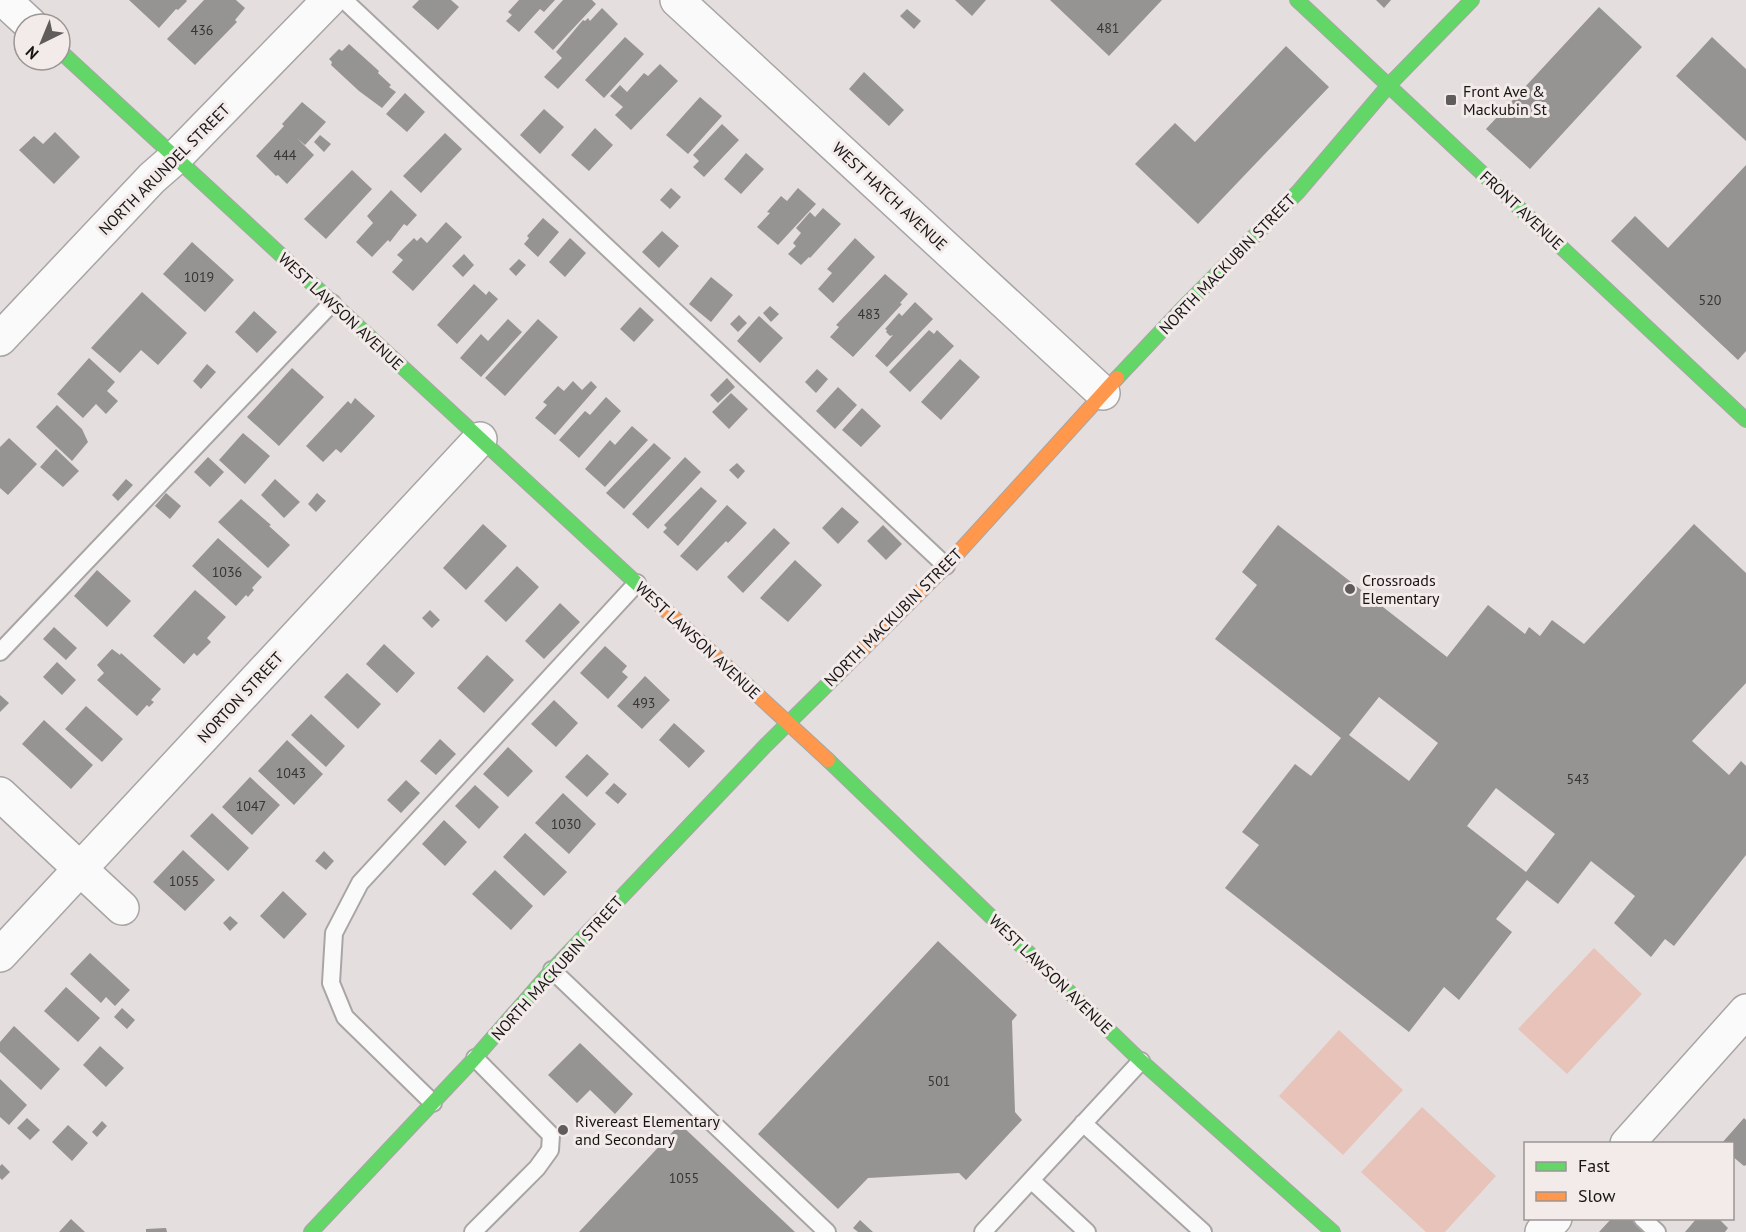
<svg xmlns="http://www.w3.org/2000/svg" width="1746" height="1232" viewBox="0 0 1746 1232" font-family="'PT Sans',sans-serif">
<style>
.green{fill:#e7c3b9}
.building{fill:#969393;fill-rule:evenodd}
.lines{fill:none;stroke-linecap:round;stroke-linejoin:round}
.lane-casing{stroke:#a8a5a4;stroke-width:20}
.street-casing{stroke:#a8a5a4;stroke-width:36}
.fast-casing{stroke:#a8a5a4;stroke-width:16}
.slow-casing{stroke:#a8a5a4;stroke-width:16}
.lane{stroke:#fbfafa;stroke-width:16}
.street{stroke:#fbfafa;stroke-width:33}
.fast{stroke:#63d668;stroke-width:14}
.slow{stroke:#ff974d;stroke-width:14}
.poi-dot{fill:#5f5c5b;stroke:#f3ebe9;stroke-width:2}
.labels{text-anchor:middle;stroke-width:6;stroke-linejoin:round;paint-order:stroke}
.number-label{font-size:14px;fill:#373434}
.poi-label{font-size:16px;fill:#171514;stroke:#f3ebe9;text-anchor:start}
.street-label{font-size:16px;fill:#171514;stroke:#f3ebe9}
</style>
<rect width="100%" height="100%" fill="#e4dfde"/>
<path class="green" d="M1594,948L1642,994L1567,1074L1518,1029Z
M1339,1030L1403,1090L1343,1155L1279,1096Z
M1422,1107L1496,1176L1445,1232H1426L1361,1172Z"/>
<path class="building" d="M129,0H186L187,1L178,10L176,9L159,28Z
M204,0H236L245,8L235,20L237,22L195,65L167,39Z
M419,0H451L459,7L438,30L412,7Z
M519,0H555L544,12L540,9L519,32L506,21L512,15L508,12Z
M563,0H592L596,4L553,50L534,32Z
M955,0H986L972,16Z
M1050,0H1162L1109,56Z
M1376,0H1391L1384,8Z
M1599,7L1642,47L1530,169L1486,129Z
M602,8L618,24L558,89L544,77L562,58L556,52L583,20L585,21L588,18L590,21Z
M907,9L921,21L914,29L900,16Z
M625,37L644,54L604,98L585,80Z
M1712,37L1746,69V141L1676,76Z
M349,44L379,71L378,73L391,85L389,87L396,92L382,108L359,91L331,65L332,62L329,59L339,49L342,51Z
M1286,46L1329,87L1198,224L1135,164L1175,123L1195,142Z
M660,64L678,81L631,130L615,115L623,107L610,96L620,85L627,92L644,73L648,76Z
M864,72L904,110L889,126L849,89Z
M405,93L425,112L407,132L386,114Z
M700,97L722,116L688,154L666,135Z
M302,102L326,122L305,145L297,138L314,155L287,184L278,175L276,176L256,156L284,126L282,124Z
M544,109L564,127L540,154L520,135Z
M722,124L739,140L704,177L693,167L699,161L693,155Z
M595,128L613,145L589,171L571,155Z
M55,132L80,157L54,184L19,150L34,136L43,144Z
M445,133L462,149L421,193L403,176Z
M320,135L331,144L324,152L314,142Z
M746,153L764,169L741,194L724,179Z
M1746,165V351L1738,360L1611,241L1635,216L1668,248Z
M352,170L372,189L326,239L304,219Z
M671,188L681,197L670,209L660,200Z
M798,188L816,204L778,245L757,227L770,213L767,212L781,196L787,201Z
M391,190L417,215L407,226L404,224L390,242L388,240L372,257L356,242L373,223L367,216Z
M823,208L841,224L810,258L809,257L801,265L788,254L796,246L793,243L801,233L796,228L810,212L815,217Z
M543,218L559,232L538,257L524,244L529,238L527,236Z
M446,222L462,237L413,291L392,272L403,260L397,255L414,238L417,241L421,237L427,243Z
M662,231L679,246L659,268L642,252Z
M570,238L586,253L565,277L549,262Z
M855,238L875,257L833,303L818,289L832,273L827,269Z
M192,242L234,280L205,312L163,274Z
M464,254L474,265L463,277L452,266Z
M519,259L526,265L516,276L509,269Z
M885,274L908,294L900,303L902,304L853,357L830,337L839,327L836,325Z
M711,277L733,295L711,322L689,304Z
M474,284L486,295L489,291L498,299L457,344L437,325Z
M142,292L187,333L158,365L141,350L120,373L91,348Z
M915,302L933,319L887,367L875,356L893,335L890,336L886,332L887,330L885,329L899,313L902,316Z
M770,306L779,314L771,322L763,313Z
M640,307L654,320L634,342L620,329Z
M254,311L277,332L257,353L235,332Z
M739,315L747,323L738,332L730,324Z
M759,316L783,338L760,363L737,341Z
M508,319L522,332L481,377L460,358L481,334L488,341Z
M538,319L558,337L505,396L485,378Z
M929,330L934,334L937,330L954,346L910,392L889,372Z
M89,358L115,382L107,391L118,401L106,414L96,404L83,418L57,394Z
M960,359L980,377L941,420L921,402Z
M207,364L216,372L201,389L193,381Z
M292,368L324,397L279,446L247,417Z
M817,369L828,379L816,393L805,382Z
M727,378L735,387L718,403L710,395Z
M573,381L582,390L591,381L597,387L555,435L535,418L547,405L543,402L558,386L564,391Z
M838,387L857,405L835,429L816,411Z
M731,393L748,409L729,429L712,412Z
M606,397L621,411L579,458L559,440L585,411L590,415Z
M355,398L375,416L341,453L336,449L323,462L306,446L348,401L351,404Z
M57,405L82,429L88,442L72,461L36,427Z
M862,408L881,426L861,447L842,430Z
M632,426L648,440L605,487L585,469L610,440L615,445Z
M243,433L270,456L245,484L219,460Z
M9,438L37,464L8,495L0,488V447Z
M654,443L671,458L624,509L606,493Z
M56,449L79,471L63,487L40,467Z
M208,457L224,472L210,487L194,472Z
M685,457L701,472L648,529L632,514Z
M737,463L745,471L738,479L729,470Z
M126,479L133,485L118,501L112,495Z
M275,479L300,502L284,518L261,495Z
M701,487L717,501L678,546L663,532L667,528L664,525Z
M166,493L181,506L170,519L155,506Z
M317,493L326,501L316,512L308,504Z
M241,499L271,525L269,526L290,545L268,568L218,522Z
M727,505L747,523L728,543L726,541L697,571L680,556Z
M842,507L859,522L838,544L822,528Z
M483,524L507,546L466,590L443,568Z
M1694,524L1746,573V683L1692,741L1729,775L1741,761L1746,766V855L1674,946L1665,939L1651,957L1614,923L1635,896L1591,861L1558,904L1527,880L1496,919L1512,932L1459,1000L1444,987L1409,1032L1225,888L1259,845L1242,832L1295,764L1311,776L1341,738L1215,639L1257,585L1242,572L1278,525L1447,657L1488,605L1525,634L1529,627L1540,636L1552,620L1584,644ZM1379,697L1438,743L1409,781L1349,735ZM1496,788L1555,834L1526,872L1467,826Z
M883,525L902,544L886,560L867,541Z
M774,528L790,543L743,593L727,577Z
M218,538L262,577L252,588L254,590L248,597L246,595L236,606L192,566Z
M795,560L822,585L788,622L760,598Z
M517,566L539,587L506,622L484,601Z
M97,570L131,601L107,627L74,596Z
M195,590L226,617L207,638L211,642L197,656L194,653L184,664L153,636Z
M560,603L580,622L544,659L525,641Z
M430,610L440,620L432,628L422,618Z
M54,627L77,648L66,660L43,639Z
M384,644L415,673L397,693L366,664Z
M605,646L627,666L622,672L628,677L608,699L580,673Z
M112,649L120,655L121,653L161,689L151,700L154,702L149,707L147,705L137,716L97,680L104,673L97,665Z
M487,655L514,680L484,713L457,688Z
M57,662L76,680L62,695L43,677Z
M347,673L381,704L358,729L324,697Z
M645,676L670,700L642,729L617,706Z
M0,695L9,703L0,712Z
M554,700L578,723L556,747L531,724Z
M86,706L123,739L102,762L65,729Z
M311,714L345,746L326,767L291,735Z
M44,720L93,765L71,789L22,744Z
M674,723L705,751L689,768L659,740Z
M440,739L456,754L436,775L420,761Z
M287,740L323,774L294,805L258,771Z
M508,747L533,771L508,797L483,774Z
M587,754L609,774L587,797L565,777Z
M250,777L280,805L252,835L222,807Z
M406,780L420,793L401,813L387,800Z
M614,783L627,794L618,804L605,793Z
M475,785L499,807L479,829L455,806Z
M563,793L596,824L569,854L535,823Z
M212,813L249,848L228,871L190,836Z
M444,820L467,842L445,866L422,844Z
M525,833L567,872L544,896L503,857Z
M183,850L215,880L185,911L153,882Z
M324,851L334,861L326,870L315,861Z
M495,870L533,906L511,930L472,894Z
M283,891L307,914L284,939L260,916Z
M230,916L238,923L230,931L223,923Z
M938,941L1017,1015L1012,1021L1015,1112L1022,1120L966,1180L959,1173L868,1178L838,1209L758,1134Z
M90,953L130,990L115,1006L106,997L101,1003L70,974Z
M66,987L100,1018L78,1042L44,1011Z
M122,1008L135,1020L127,1029L114,1017Z
M14,1026L60,1069L41,1090L0,1052V1042Z
M580,1043L633,1094L615,1114L590,1090L577,1103L548,1075Z
M100,1046L124,1068L106,1087L83,1065Z
M0,1079L27,1105L9,1125L0,1117Z
M27,1118L40,1130L30,1140L17,1128Z
M1744,1118L1746,1120V1165L1744,1166L1732,1156V1144H1721Z
M102,1121L107,1126L97,1137L92,1132Z
M680,1124L795,1232H579Z
M68,1125L88,1143L72,1161L52,1142Z
M2,1164L10,1172L2,1180L0,1178V1166Z
M1612,1218H1631L1645,1232H1599Z
M1697,1218H1718L1728,1228L1725,1232H1685Z
M71,1219L85,1232H59Z
M860,1220L873,1232H858L853,1228Z
M166,1228L167,1232H146V1229Z"/>
<g class="lines">
<defs>
<path id="lane" d="M344,0L946,566
M0,652L332,303
M552,970L827,1232
M433,1103L345,1017L331,983L334,933L360,883L637,583
M1083,1123L1203,1232
M1031,1180L1087,1232
M1642,1218L1657,1232
M473,1232L537,1168L550,1150L551,1135L475,1058
M983,1232L1141,1061"/>
<path id="street" d="M4,0L30,24
M677,0L1103,393
M0,339L152,178L176,157L329,0
M0,794L122,908
M0,955L480,439
M1627,1144L1746,1011
M1542,1232L1555,1218"/>
<path id="fast" d="M1297,0L1746,420
M60,51L646,592
M1117,378L1182,309L1298,192L1389,85L1472,0
M828,760L1141,1061L1333,1232
M311,1232L475,1058L552,970L766,745L837,675"/>
<path id="slow" d="M646,592L828,760
M837,675L946,566L1117,378"/>
</defs>
<use href="#lane" class="lane-casing"/>
<use href="#street" class="street-casing"/>
<use href="#fast" class="fast-casing"/>
<use href="#slow" class="slow-casing"/>
<use href="#lane" class="lane"/>
<use href="#street" class="street"/>
<use href="#fast" class="fast"/>
<use href="#slow" class="slow"/>
</g>
<g class="poi-dot">
<rect x="1445" y="94" width="12" height="12" rx="3"/>
<circle cx="1350" cy="589" r="6"/>
<circle cx="563" cy="1130" r="6"/>
</g>
<g class="labels">
<g class="number-label">
<text x="1108" y="33">481</text>
<text x="202" y="35">436</text>
<text x="285" y="160">444</text>
<text x="199" y="282">1019</text>
<text x="1710" y="305">520</text>
<text x="869" y="319">483</text>
<text x="227" y="577">1036</text>
<text x="644" y="708">493</text>
<text x="291" y="778">1043</text>
<text x="1578" y="784">543</text>
<text x="251" y="811">1047</text>
<text x="566" y="829">1030</text>
<text x="184" y="886">1055</text>
<text x="939" y="1086">501</text>
<text x="684" y="1183">1055</text>
</g>
<g class="poi-label">
<text x="1463" y="97">Front Ave &amp;<tspan x="1463" dy="18">Mackubin St</tspan></text>
<text x="1362" y="586">Crossroads<tspan x="1362" dy="18">Elementary</tspan></text>
<text x="575" y="1127">Rivereast Elementary<tspan x="575" dy="18">and Secondary</tspan></text>
</g>
<g class="street-label">
<text transform="translate(164 169) rotate(-45)" y="6">NORTH ARUNDEL STREET</text>
<text transform="translate(890 196) rotate(43)" y="6">WEST HATCH AVENUE</text>
<text transform="translate(1522 210) rotate(43)" y="6">FRONT AVENUE</text>
<text transform="translate(1227 264) rotate(-46)" y="6">NORTH MACKUBIN STREET</text>
<text transform="translate(341 311) rotate(43)" y="6">WEST LAWSON AVENUE</text>
<text transform="translate(893 617) rotate(-45)" y="6">NORTH MACKUBIN STREET</text>
<text transform="translate(698 640) rotate(43)" y="6">WEST LAWSON AVENUE</text>
<text transform="translate(240 697) rotate(-47)" y="6">NORTON STREET</text>
<text transform="translate(557 968) rotate(-48)" y="6">NORTH MACKUBIN STREET</text>
<text transform="translate(1051 974) rotate(44)" y="6">WEST LAWSON AVENUE</text>
</g>
</g>
<rect x="1524" y="1142" width="210" height="78" fill="#f3ebe9" stroke="#9b9594" stroke-width="1.5"/>
<rect x="1536" y="1162" width="30" height="9" fill="#63d668" stroke="#9b9594" stroke-width="1.5"/>
<text x="1578" y="1172" font-size="18" fill="#171514">Fast</text>
<rect x="1536" y="1192" width="30" height="9" fill="#ff974d" stroke="#9b9594" stroke-width="1.5"/>
<text x="1578" y="1202" font-size="18" fill="#171514">Slow</text>
<g transform="translate(42 42) rotate(223)"><circle r="28" fill="#f3ebe9" stroke="#9b9594" stroke-width="1.5"/>
<path d="M0-4.5L10 22L0 15L-10 22Z" fill="#5f5c5b"/>
<text y="-9" font-size="16" font-weight="bold" text-anchor="middle" fill="#171514">N</text>
</g>
</svg>
